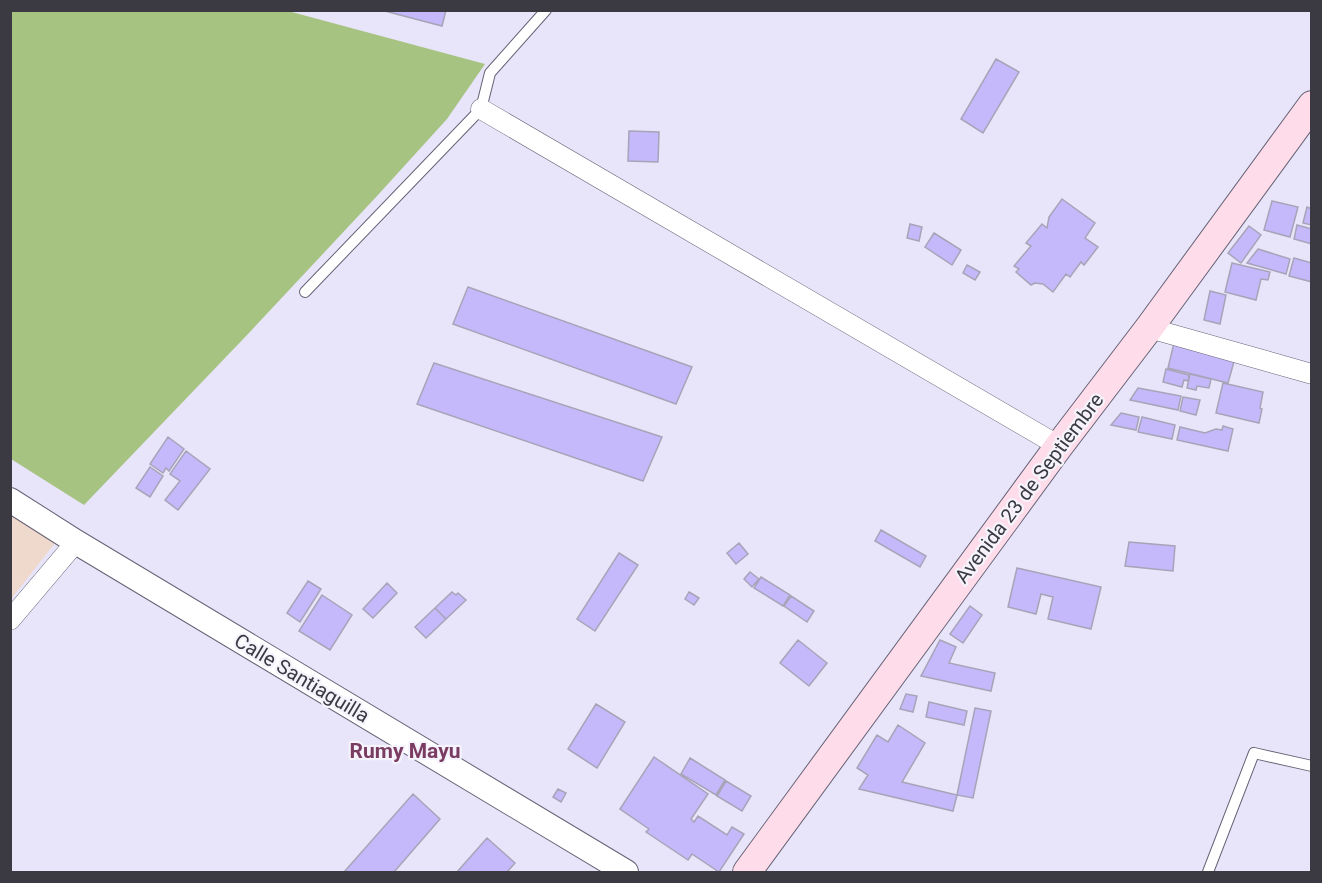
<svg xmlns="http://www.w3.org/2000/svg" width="1322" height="883" viewBox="0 0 1322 883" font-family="Roboto,sans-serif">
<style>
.education{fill:#efd8cc}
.green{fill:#a6c382}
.building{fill:#c5b9fb;stroke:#a7a4b8;stroke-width:1.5}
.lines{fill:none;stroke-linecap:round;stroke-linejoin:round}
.service-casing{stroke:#666275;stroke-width:12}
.minor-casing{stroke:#666275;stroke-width:21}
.tertiary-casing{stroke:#666275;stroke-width:26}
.secondary-casing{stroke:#666275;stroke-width:30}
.service{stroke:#fff;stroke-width:10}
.minor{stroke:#fff;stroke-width:20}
.tertiary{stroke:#fff;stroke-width:24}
.secondary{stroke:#fedce9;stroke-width:28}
.labels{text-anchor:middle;stroke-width:4.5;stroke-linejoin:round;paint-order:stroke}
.street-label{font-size:20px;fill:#3b3a43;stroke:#f5f3fc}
.neighbourhood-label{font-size:21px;font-weight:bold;fill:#7b3c62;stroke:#f5f3fc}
</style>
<rect width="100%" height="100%" fill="#e8e4fa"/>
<path class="education" d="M11,514L55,543L11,599Z"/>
<path class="green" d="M10,11H288L485,64L447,119L377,196L248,334L84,505L11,459Z"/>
<path class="building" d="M381,10H446L442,26Z
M996,59L1019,72L983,133L961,119Z
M629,131L659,132L658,162L628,161Z
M1062,199L1095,223L1085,238L1098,247L1084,265L1081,262L1070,277L1066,274L1053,292L1043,284L1035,283L1031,285L1016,272L1019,269L1014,266L1031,246L1026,243L1042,224L1047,228L1049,217Z
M1272,201L1298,207L1290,237L1264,230Z
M1307,207L1312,209V225L1303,223Z
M910,224L922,227L919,241L907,238Z
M1297,225L1312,229V244L1294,239Z
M1249,226L1261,235L1241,263L1228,253Z
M934,233L961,250L952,265L925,247Z
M1258,249L1290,259L1286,274L1247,263Z
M1294,258L1312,263V282L1289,276Z
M1232,263L1270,272L1268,280L1261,279L1256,300L1225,292Z
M967,265L980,272L975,280L963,273Z
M468,287L692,367L676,404L453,324Z
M1210,291L1226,295L1220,324L1204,320Z
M1174,343L1235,358L1228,383L1168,368Z
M434,363L662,437L643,481L417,404Z
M1166,369L1189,375L1188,381L1184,380L1182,387L1163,382Z
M1190,374L1211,379L1209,388L1197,386L1196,390L1187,388Z
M1223,383L1263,392L1260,408L1262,409L1259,423L1216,413Z
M1138,388L1181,396L1178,410L1130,400Z
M1183,397L1200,400L1196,415L1180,411Z
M1121,413L1139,417L1136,430L1111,425Z
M1142,417L1175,425L1172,439L1138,432Z
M1223,426L1233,429L1228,451L1177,440L1180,427L1205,433L1216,429L1222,430Z
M168,437L184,449L169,471L166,468L163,473L150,464Z
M186,451L210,469L178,510L165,500L180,481L170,474Z
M150,467L163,476L150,497L136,488Z
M881,530L926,556L920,567L875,541Z
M1129,542L1175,546L1173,571L1125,566Z
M739,543L748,554L736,564L727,553Z
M619,553L638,565L595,631L577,619Z
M1017,568L1101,587L1091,629L1048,619L1053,597L1041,594L1036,614L1008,607Z
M750,572L759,579L752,587L744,579Z
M761,577L790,595L783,606L754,588Z
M308,581L321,589L300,622L287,613Z
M387,583L397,593L373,618L363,609Z
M452,592L456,595L458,593L466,600L446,619L435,608Z
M689,592L699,598L694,605L685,599Z
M322,595L352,615L330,650L299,631Z
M791,596L814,611L807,622L784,606Z
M970,606L982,615L963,643L950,634Z
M435,608L446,619L426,638L415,627Z
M798,640L827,663L809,686L780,663Z
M940,640L956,647L949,663L995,673L991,691L921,676Z
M906,694L917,696L913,712L900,709Z
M929,702L967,711L964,725L926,717Z
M596,704L625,722L597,768L568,749Z
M975,708L991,711L973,798L957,795Z
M898,725L925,743L902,782L957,795L953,811L859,789L868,775L857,768L877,735L888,742Z
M654,757L708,794L691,819L694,822L698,816L727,835L732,827L744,834L719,872L692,854L688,860L646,832L649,829L620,809Z
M690,758L725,780L716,795L681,774Z
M726,781L751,796L742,811L717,796Z
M558,789L566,793L561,802L553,797Z
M413,794L440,819L394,872H344Z
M487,838L515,863L507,872H457Z"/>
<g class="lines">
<defs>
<path id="service" d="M305,292L481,109L490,73L546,10
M1208,872L1254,753L1312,766"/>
<path id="minor" d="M481,109L1059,446
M1149,328L1312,374
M10,620L76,542"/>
<path id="tertiary" d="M10,500L76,542L626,872"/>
<path id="secondary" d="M747,872L1059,446L1149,328L1312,105"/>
</defs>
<use href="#service" class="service-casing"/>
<use href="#minor" class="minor-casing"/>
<use href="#tertiary" class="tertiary-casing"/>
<use href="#secondary" class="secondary-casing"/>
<use href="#service" class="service"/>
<use href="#minor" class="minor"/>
<use href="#tertiary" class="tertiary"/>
<use href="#secondary" class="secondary"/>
</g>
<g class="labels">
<g class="street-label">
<text transform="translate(1029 488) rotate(-53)" y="7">Avenida 23 de Septiembre</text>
<text transform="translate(302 678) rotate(31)" y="7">Calle Santiaguilla</text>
</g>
<g class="neighbourhood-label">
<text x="405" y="758">Rumy Mayu</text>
</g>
</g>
<rect width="1322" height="883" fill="none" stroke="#3b3a43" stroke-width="24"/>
</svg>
